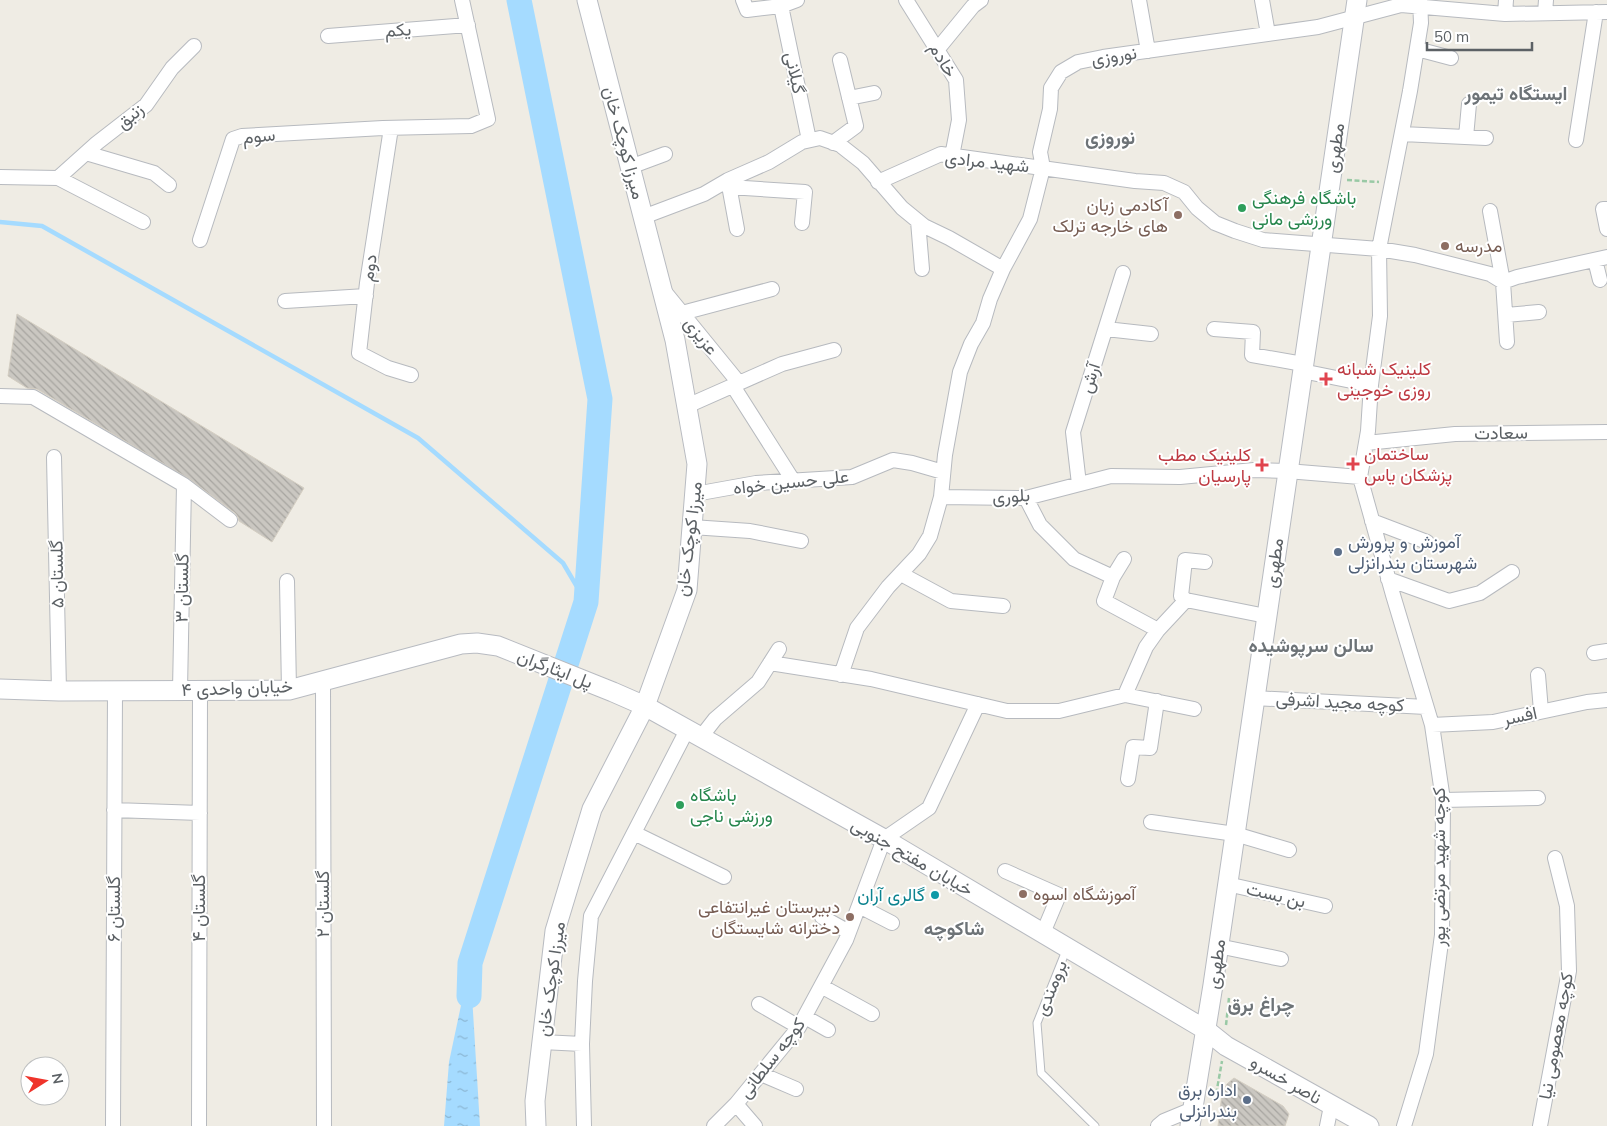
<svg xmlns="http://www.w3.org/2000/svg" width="1607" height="1126" viewBox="0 0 1607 1126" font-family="Mulish,Vazirmatn,sans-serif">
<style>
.water{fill:url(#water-ripples)}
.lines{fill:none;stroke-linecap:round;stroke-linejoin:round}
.stream{stroke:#a5dbff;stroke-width:4.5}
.river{stroke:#a5dbff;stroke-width:25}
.building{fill:url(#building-back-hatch);stroke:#d4cec2}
.lane-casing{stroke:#b7babf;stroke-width:9}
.street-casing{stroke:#b7babf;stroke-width:16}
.secondary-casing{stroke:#b8bbc1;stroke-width:21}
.path{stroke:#99c9a5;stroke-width:2.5;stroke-dasharray:5 2.5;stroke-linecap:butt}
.lane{stroke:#fff;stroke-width:7}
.street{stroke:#fff;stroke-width:14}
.secondary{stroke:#fff;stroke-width:19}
.leisure-dot{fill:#2e9e5b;stroke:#fff;stroke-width:2}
.education-dot{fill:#8d6e63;stroke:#fff;stroke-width:2}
.health-dot{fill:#e0444e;stroke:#fff;stroke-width:2}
.service-dot{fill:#5c6f8a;stroke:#fff;stroke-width:2}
.culture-dot{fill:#0f9aa8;stroke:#fff;stroke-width:2}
.labels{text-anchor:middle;stroke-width:4;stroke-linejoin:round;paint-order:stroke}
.street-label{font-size:18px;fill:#5c6165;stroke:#fff}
.leisure-label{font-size:18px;fill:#27864d;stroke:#fff;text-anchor:start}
.education-label{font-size:18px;fill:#785e54;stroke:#fff;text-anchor:end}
.health-label{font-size:18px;fill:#be3a42;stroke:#fff;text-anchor:start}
.service-label{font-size:18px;fill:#4e5e75;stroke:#fff;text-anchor:start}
.culture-label{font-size:18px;fill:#0d838f;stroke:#fff;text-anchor:end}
.neighbourhood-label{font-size:19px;font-weight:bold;fill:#6d7377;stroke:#fff}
</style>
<defs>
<pattern id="water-ripples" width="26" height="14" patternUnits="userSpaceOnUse" patternTransform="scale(1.25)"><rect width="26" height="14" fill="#a5dbff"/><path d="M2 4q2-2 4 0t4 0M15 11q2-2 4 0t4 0" fill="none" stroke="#8ab5d2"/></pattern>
<pattern id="building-back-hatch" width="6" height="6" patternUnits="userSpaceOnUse" patternTransform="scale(1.25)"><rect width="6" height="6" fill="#cac7c1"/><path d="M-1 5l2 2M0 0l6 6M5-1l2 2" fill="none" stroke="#a7a5a0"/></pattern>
</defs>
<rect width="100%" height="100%" fill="#efece4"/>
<path class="water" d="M470,963L480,1126H444L449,1062Z"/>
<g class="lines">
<path class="stream" d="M0,222L42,226L418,438L563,563L586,602"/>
<path class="river" d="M469,996L470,963L586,602L600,399L519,0"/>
</g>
<path class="building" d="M17,314L304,488L272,542L239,521L238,517L235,513L188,478L37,389L27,388L8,376Z
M1234,1078L1283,1106L1289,1114L1285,1126H1218L1222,1094L1227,1084Z"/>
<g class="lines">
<defs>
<path id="lane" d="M1067,948L1037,1023L1041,1073L1095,1126"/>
<path id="street" d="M743,0L747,10L781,6L797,0
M906,0L956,80L959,120L952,156
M1139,0L1148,51
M1262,0L1268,34
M781,6L809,140
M1545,13L1546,0
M1505,14L1506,0
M328,36L468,25
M1417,49L1451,58
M937,50L973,6L981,0
M849,98L874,93
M391,128L367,283L359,353L388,368L411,375
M1402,134L1486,138
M1466,137L1469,104
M1576,140L1596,12
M833,143L856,126L840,60
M86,153L154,173L169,185
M630,167L665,154
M0,177L58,178L143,222
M58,178L97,143L146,105L172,68L194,46
M728,180L737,229
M878,182L941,154L1135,181L1164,183L1184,192L1197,208L1215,223L1235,231L1263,240L1379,249L1415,255L1490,274L1503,282L1517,277L1607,257
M729,187L805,192L802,223
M1607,209H1603L1607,229
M1490,211L1503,282L1507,342
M643,217L704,194L728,180L769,162L802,142L820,138L840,145L863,163L902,208L924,226L949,238L1003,269L1030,219L1043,168L1040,152L1050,109L1051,88L1061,72L1078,62L1103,57L1318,27L1401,5L1505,14L1607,12
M918,221L922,269
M200,240L233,139L242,136L383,128L471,126L488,119L462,0
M1595,260L1600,280
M664,291L739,383
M285,301L366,296
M682,313L772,289
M1506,315L1539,312
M1106,329L1151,334
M1214,329L1253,332L1252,355L1303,364
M1302,371L1371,385
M733,386L794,482
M0,396L33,397L184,485L230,520
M687,406L782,364L834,350
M1366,443L1455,434L1607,432
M54,457L59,691
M1079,484L1073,432L1123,273
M695,494L756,483L852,477L893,460L912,463L943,472
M941,497L1026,498L1111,476L1180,477L1254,470L1287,471L1360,477
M1026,498L1040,525L1074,559L1113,577
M1372,521L1427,542
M692,527L750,531L801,541
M1124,559L1113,577L1104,601L1158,630
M901,574L951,601L1003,606
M1388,579L1449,601L1480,593L1512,572
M287,581L289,690
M1186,600L1266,616
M1186,600L1181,596L1185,560L1205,562
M1594,653L1607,651
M770,663L871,679L1007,711H1059L1125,695L1194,709
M841,675L857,628L888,587L919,554L930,536L941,497L945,455L960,372L971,344L983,323L990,299L1003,269
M1538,675L1541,711
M323,681L324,1126
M180,690L184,485
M1125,695L1146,647L1158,630L1186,600
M1254,698L1426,707
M1432,725L1493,722L1587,702L1607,700
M701,737L715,719L758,682L779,649
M1128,779L1133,747L1150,748L1157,701
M1443,800L1538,798
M114,810L200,813
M1151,822L1235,834L1289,850
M634,833L724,877
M1005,871L1059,895L1043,933
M1227,884L1325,906
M859,906L892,923
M822,917L849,932
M1218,946L1281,959
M821,986L872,1014
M759,1004L799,1027
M805,1017L828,1030
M542,1042L582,1044
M761,1074L796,1089
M736,1104L755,1126
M113,1126L115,691
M199,1126L200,690
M584,1126L582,1044L585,981L591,916L687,730
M714,1126L736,1104L799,1027L846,940L884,839L929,808L978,704
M1158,1126L1164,1121L1193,1109
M1327,1126L1331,1106
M1404,1126L1426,1054L1442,935L1443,800L1432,725L1393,595L1360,477L1368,431L1371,385L1380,316L1379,249L1410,91L1421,23L1420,0
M1540,1126L1569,971L1567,906L1555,858"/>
<path id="secondary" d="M0,689L59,691L289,690L461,644L477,643L498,646L613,692L645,706L884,839L1206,1030L1226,1046L1369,1126
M536,1126L535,1101L555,931L592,809L645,706L687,590L697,464L675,340L587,0
M1190,1126L1213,985L1357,0"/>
</defs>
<use href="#lane" class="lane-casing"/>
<use href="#street" class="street-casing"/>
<use href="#secondary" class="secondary-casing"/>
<path class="path" d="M1347,180L1379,182
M1226,1025L1229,998
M1210,1095H1216L1222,1061"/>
<use href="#lane" class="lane"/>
<use href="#street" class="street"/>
<use href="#secondary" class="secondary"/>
</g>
<g class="leisure-dot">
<circle cx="1242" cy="208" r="5"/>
<circle cx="680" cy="805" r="5"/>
</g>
<g class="education-dot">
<circle cx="1178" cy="215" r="5"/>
<circle cx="1445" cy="246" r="5"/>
<circle cx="1023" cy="894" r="5"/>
<circle cx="850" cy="917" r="5"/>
</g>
<g class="health-dot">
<path d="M1323.5 371.5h5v5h5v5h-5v5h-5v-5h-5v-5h5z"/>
<path d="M1350.5 456.5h5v5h5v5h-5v5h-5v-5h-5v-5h5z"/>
<path d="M1259.5 457.5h5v5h5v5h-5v5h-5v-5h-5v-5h5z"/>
</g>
<g class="service-dot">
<circle cx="1338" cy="552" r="5"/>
<circle cx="1247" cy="1100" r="5"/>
</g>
<circle class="culture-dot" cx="935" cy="895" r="5"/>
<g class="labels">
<g class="street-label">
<text transform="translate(398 30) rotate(-4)" y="6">یکم</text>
<text transform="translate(1114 56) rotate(-9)" y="6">نوروزی</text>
<text transform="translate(943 60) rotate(59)" y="6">خادم</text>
<text transform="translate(795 73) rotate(78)" y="6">گیلانی</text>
<text transform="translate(130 116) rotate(-40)" y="6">زنبق</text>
<text transform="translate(259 136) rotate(-6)" y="6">سوم</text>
<text transform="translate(624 143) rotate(75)" y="6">میرزا کوچک خان</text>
<text transform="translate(1335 148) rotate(-82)" y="6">مطهری</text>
<text transform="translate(987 162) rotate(6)" y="6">شهید مرادی</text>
<text transform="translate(369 268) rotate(-82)" y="6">دوم</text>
<text transform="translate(701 336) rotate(51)" y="6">عزیزی</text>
<text transform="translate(1090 378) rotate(-72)" y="6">آرش</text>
<text transform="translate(1501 433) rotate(-1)" y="6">سعادت</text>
<text transform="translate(791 482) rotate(-6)" y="6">علی حسین خواه</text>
<text transform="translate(1011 496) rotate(-3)" y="6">بلوری</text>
<text transform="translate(689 539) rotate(-83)" y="6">میرزا کوچک خان</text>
<text transform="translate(1274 563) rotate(-82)" y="6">مطهری</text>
<text transform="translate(57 574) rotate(-91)" y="6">گلستان ۵</text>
<text transform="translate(182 588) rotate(-89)" y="6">گلستان ۳</text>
<text transform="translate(555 669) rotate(21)" y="6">پل ایثارگران</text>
<text transform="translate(237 688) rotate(-2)" y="6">خیابان واحدی ۴</text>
<text transform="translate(1340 702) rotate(3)" y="6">کوچه مجید اشرفی</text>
<text transform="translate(1520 716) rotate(-12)" y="6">افسر</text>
<text transform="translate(912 857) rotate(30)" y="6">خیابان مفتح جنوبی</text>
<text transform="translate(1439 867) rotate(-90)" y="6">کوچه شهید مرتضی پور</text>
<text transform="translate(1276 895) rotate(13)" y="6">بن بست</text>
<text transform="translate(323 904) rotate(-90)" y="6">گلستان ۲</text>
<text transform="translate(199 908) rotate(-90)" y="6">گلستان ۴</text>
<text transform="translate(114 909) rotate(-90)" y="6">گلستان ۶</text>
<text transform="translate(1216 964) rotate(-82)" y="6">مطهری</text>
<text transform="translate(551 979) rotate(-82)" y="6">میرزا کوچک خان</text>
<text transform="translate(1051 988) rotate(-68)" y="6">برومندی</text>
<text transform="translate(1556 1036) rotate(-80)" y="6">کوچه معصومی نیا</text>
<text transform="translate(772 1058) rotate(-52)" y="6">کوچه سلطانی</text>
<text transform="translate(1286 1080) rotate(30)" y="6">ناصر خسرو</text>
</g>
<g class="leisure-label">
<text x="1252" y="204">باشگاه فرهنگی<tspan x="1252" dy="21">ورزشی مانی</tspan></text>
<text x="690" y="801">باشگاه<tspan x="690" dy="21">ورزشی ناجی</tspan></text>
</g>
<g class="education-label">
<text x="1168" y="211">آکادمی زبان<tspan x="1168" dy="21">های خارجه ترلک</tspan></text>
<text x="1455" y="252" text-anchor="start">مدرسه</text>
<text x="1033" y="900" text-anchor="start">آموزشگاه اسوه</text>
<text x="840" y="913">دبیرستان غیرانتفاعی<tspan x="840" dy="21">دخترانه شایستگان</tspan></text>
</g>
<g class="health-label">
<text x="1337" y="375">کلینیک شبانه<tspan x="1337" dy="21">روزی خوجینی</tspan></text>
<text x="1364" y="460">ساختمان<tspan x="1364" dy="21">پزشکان یاس</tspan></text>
<text x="1251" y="461" text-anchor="end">کلینیک مطب<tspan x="1251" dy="21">پارسیان</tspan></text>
</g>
<g class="service-label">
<text x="1348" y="548">آموزش و پرورش<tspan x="1348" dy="21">شهرستان بندرانزلی</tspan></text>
<text x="1237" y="1096" text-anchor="end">اداره برق<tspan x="1237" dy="21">بندرانزلی</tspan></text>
</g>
<g class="culture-label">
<text x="925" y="901">گالری آران</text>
</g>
<g class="neighbourhood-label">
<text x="1516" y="100">ایستگاه تیمور</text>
<text x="1110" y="144">نوروزی</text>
<text x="1311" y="652">سالن سرپوشیده</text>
<text x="954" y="935">شاکوچه</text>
<text x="1261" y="1011">چراغ برق</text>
</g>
</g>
<g transform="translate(45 1081) rotate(79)"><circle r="24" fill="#ffffff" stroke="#bec0c1"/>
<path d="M0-4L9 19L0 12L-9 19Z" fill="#ef342b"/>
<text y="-8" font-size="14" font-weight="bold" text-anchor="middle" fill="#5c6165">N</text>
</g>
<path d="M1427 42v8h105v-8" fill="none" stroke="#5c6165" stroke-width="2.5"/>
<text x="1434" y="42" font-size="15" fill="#5c6165" stroke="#ffffff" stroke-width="4" paint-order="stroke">50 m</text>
</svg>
